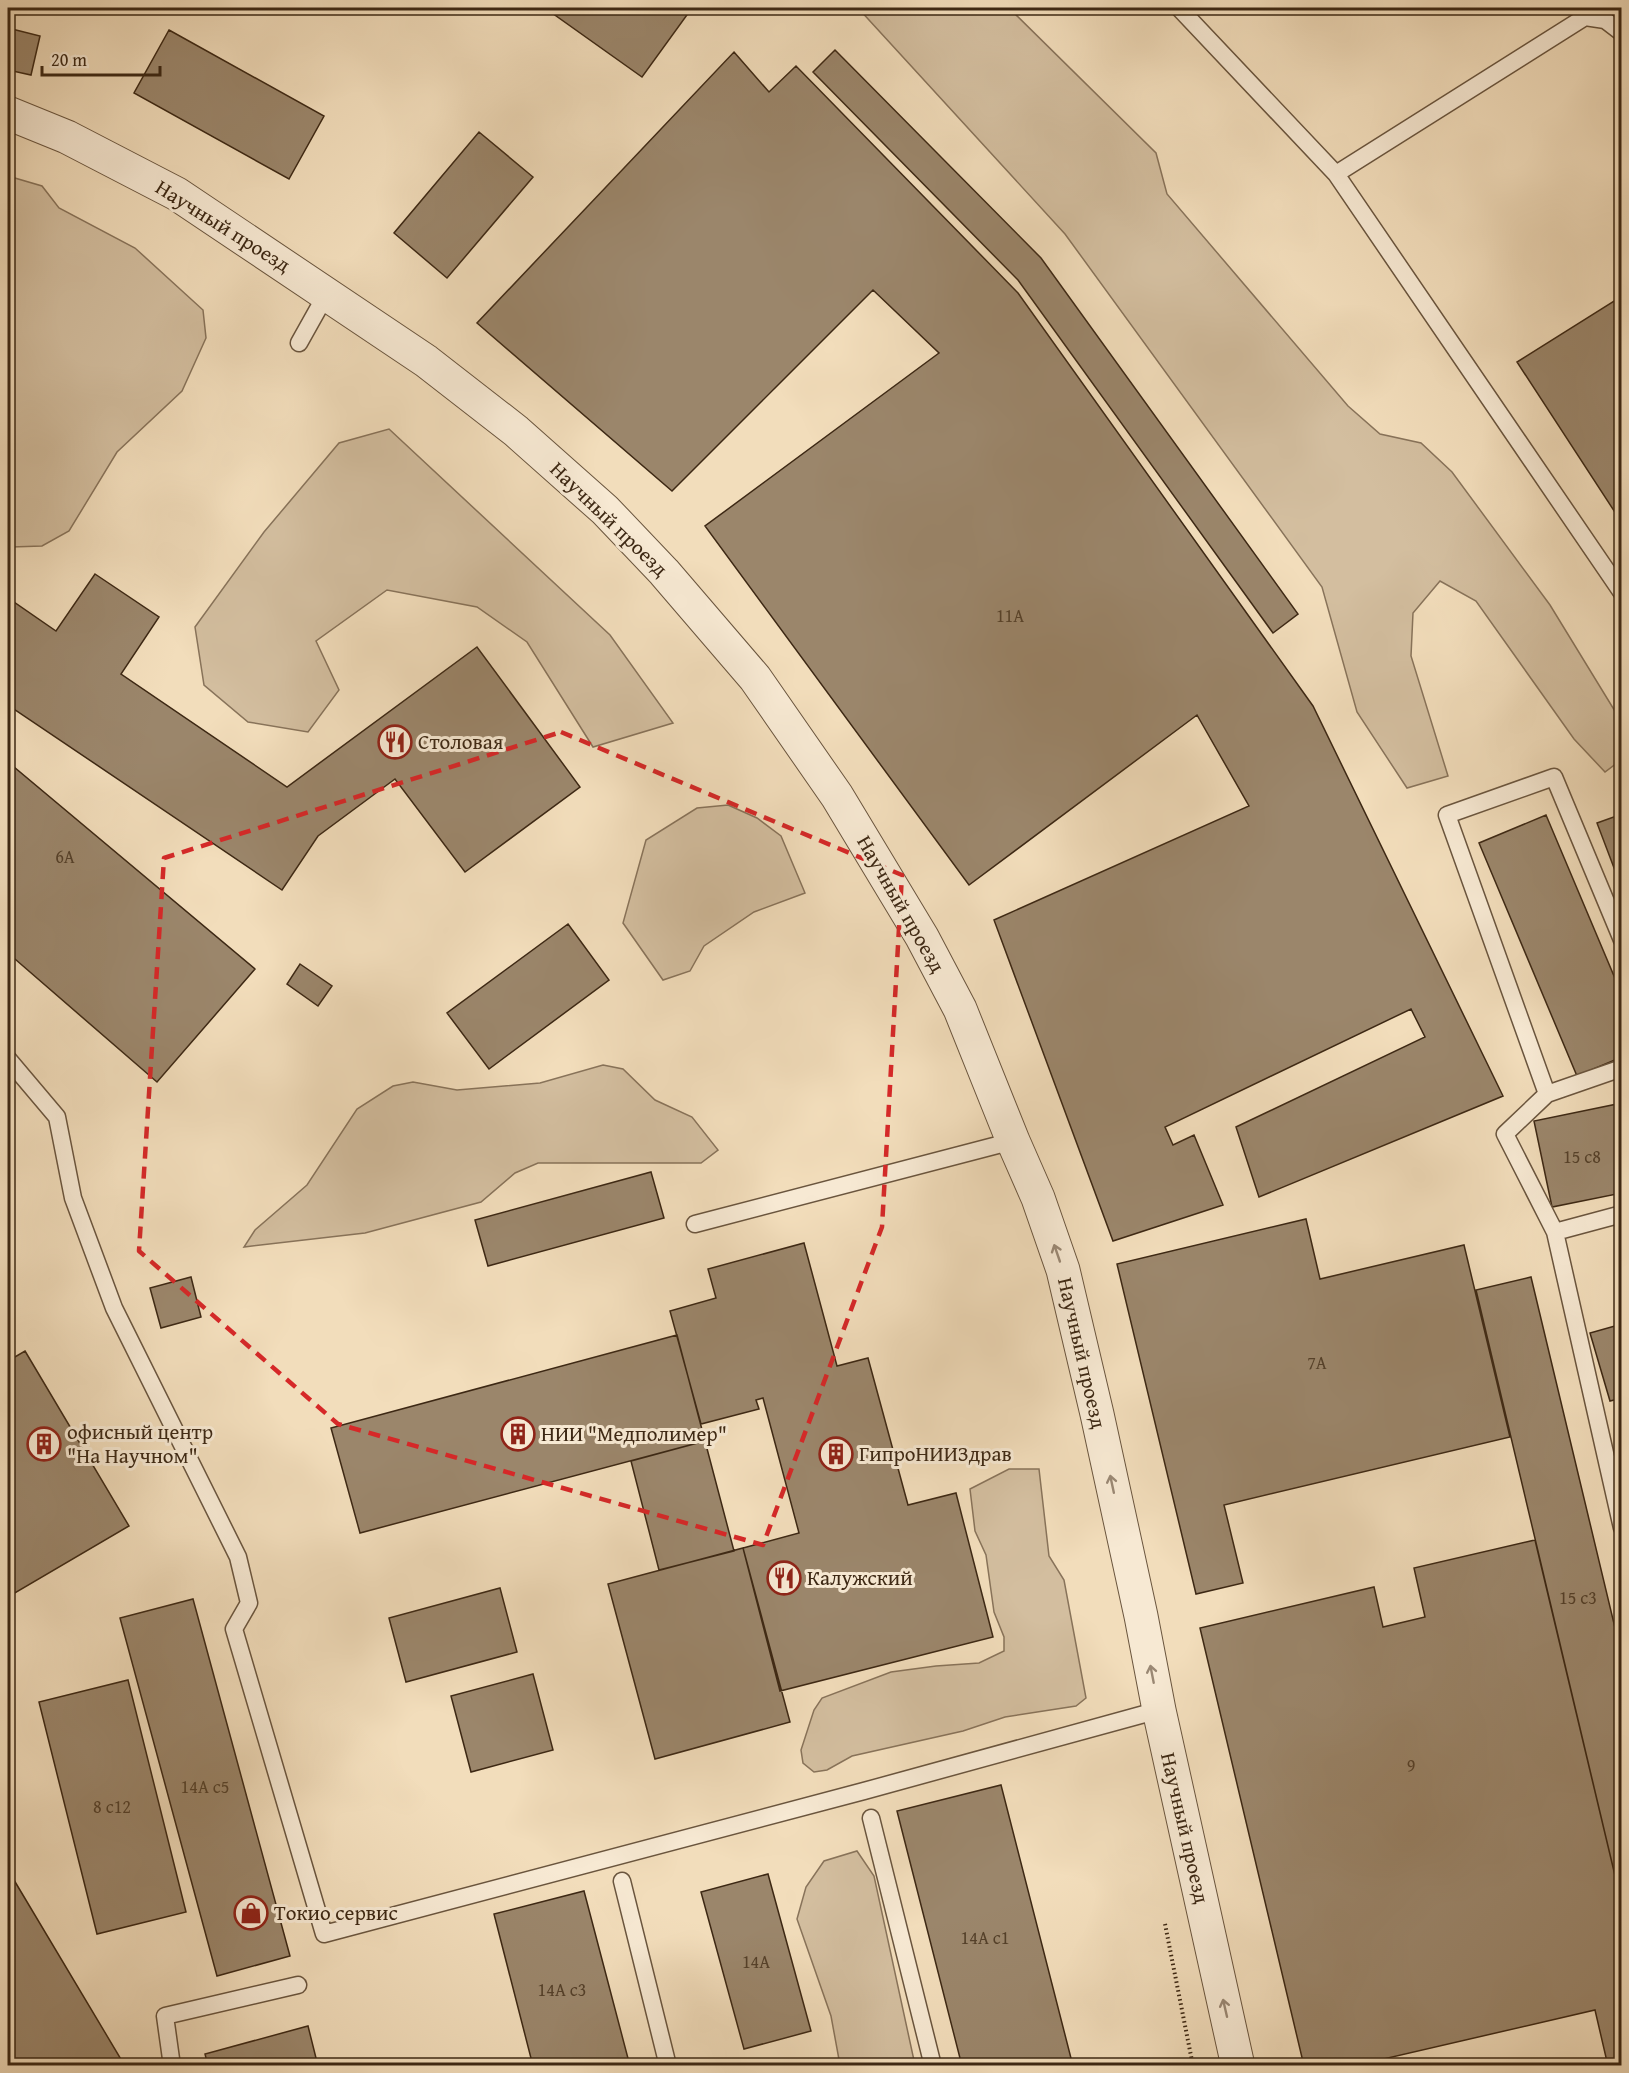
<svg xmlns="http://www.w3.org/2000/svg" width="1629" height="2073" viewBox="0 0 1629 2073" font-family="'Gentium Book Plus',serif">
<style>
.green{fill:#d3be9f;stroke:#88735a;stroke-width:1.5}
.building{fill:#9b866b;stroke:#3d2814;stroke-width:1.5}
.lines{fill:none;stroke-linecap:round;stroke-linejoin:round}
.service-casing{stroke:#6a553e;stroke-width:19}
.tertiary-casing{stroke:#6a553e;stroke-width:35}
.path{stroke:#3d2814;stroke-width:4;stroke-dasharray:1.5 3;stroke-linecap:butt}
.service{stroke:#f7e9d3;stroke-width:16}
.tertiary{stroke:#f7e9d3;stroke-width:33}
.oneway{stroke:#9a8874}
.marked{fill:none;stroke:#d62828;stroke-width:4.5;stroke-dasharray:12 8;stroke-linejoin:round}
.labels{text-anchor:middle;stroke-width:6;stroke-linejoin:round;paint-order:stroke}
.number-label{font-size:18px;fill:#54402a}
.street-label{font-size:21px;fill:#3d2814;stroke:#f7e9d3}
.poi-label{font-size:21px;fill:#3d2814;stroke:#f7e9d3;text-anchor:start}
</style>
<rect width="100%" height="100%" fill="#f2ddbb"/>
<filter id="stains"><feTurbulence type="fractalNoise" baseFrequency=".00333" numOctaves="4"/><feColorMatrix values="0 0 0 0 .2 0 0 0 0 .09 0 0 0 0 .02 0 0 0 .5 -.17"/></filter>
<radialGradient id="worn" r=".72"><stop offset=".6" stop-color="#630" stop-opacity="0"/><stop offset="1" stop-color="#630" stop-opacity=".3"/></radialGradient>
<path class="green" d="M858,8H1009L1156,153L1167,194L1348,406L1380,434L1421,443L1452,472L1550,605L1621,721V760L1605,772L1574,739L1476,601L1440,581L1413,613L1411,656L1448,776L1407,788L1357,712L1322,587L1065,234Z
M8,176L42,186L59,208L135,248L203,310L206,338L182,391L117,452L69,531L42,546L11,547L8,545Z
M389,429L610,635L673,723L593,747L527,642L477,607L387,590L316,641L339,690L308,732L248,722L204,685L195,627L264,532L339,443Z
M728,805L757,818L781,836L805,893L754,912L704,946L690,971L663,980L623,923L646,840L697,808Z
M603,1065L623,1069L655,1100L692,1117L718,1150L701,1163H538L515,1173L481,1202L365,1233L244,1247L255,1230L307,1185L357,1109L393,1086L413,1082L457,1090L540,1083Z
M1009,1469H1039L1049,1556L1064,1580L1086,1698L1076,1706L1005,1717L963,1731L852,1756L827,1770L814,1772L803,1763L801,1750L814,1710L822,1698L891,1672L936,1666L979,1663L1004,1651V1637L994,1612L986,1555L975,1531L970,1489Z
M857,1851L874,1876L915,2065H840L831,2016L797,1919L806,1887L824,1861Z"/>
<path class="building" d="M545,8H692L642,77Z
M8,28L40,36L31,75L8,70Z
M169,30L324,116L289,179L134,93Z
M835,50L1041,258L1298,614L1273,633L1018,280L813,72Z
M734,52L769,92L796,66L1018,293L1313,706L1503,1096L1259,1197L1236,1127L1425,1037L1411,1009L1165,1127L1173,1145L1194,1135L1223,1205L1113,1241L994,920L1249,806L1197,715L969,885L705,526L939,353L873,290L672,491L477,323Z
M479,132L533,177L447,278L394,233Z
M1622,296V523L1517,362Z
M95,574L159,617L121,674L287,787L477,647L580,787L465,872L395,779L318,836L282,890L8,705V598L56,631Z
M8,762L255,969L157,1082L8,953Z
M1622,814V889L1597,823Z
M1546,815L1622,995V1057L1577,1076L1479,843Z
M568,924L609,980L489,1069L447,1013Z
M300,964L332,986L318,1006L287,984Z
M1622,1103V1193L1552,1207L1534,1121Z
M651,1172L664,1218L488,1266L475,1220Z
M1306,1219L1320,1279L1464,1245L1510,1437L1224,1505L1243,1583L1196,1594L1117,1264Z
M804,1243L837,1366L868,1358L908,1505L956,1493L993,1637L780,1691L743,1548L799,1533L763,1398L756,1400L759,1409L701,1424L670,1311L716,1298L708,1269Z
M191,1277L201,1317L161,1328L150,1288Z
M1531,1277L1622,1657V1905L1476,1290Z
M1622,1324V1398L1610,1401L1590,1333Z
M677,1335L705,1441L360,1533L331,1428Z
M25,1351L129,1526L8,1597V1361Z
M705,1441L734,1551L659,1570L631,1461Z
M1535,1540L1622,1905V2066H1608L1595,2010L1379,2060L1380,2066H1304L1200,1628L1374,1587L1383,1627L1425,1617L1414,1568Z
M743,1548L790,1722L655,1759L608,1584Z
M500,1588L517,1652L406,1682L389,1618Z
M193,1599L290,1956L217,1976L120,1618Z
M533,1674L553,1750L471,1772L451,1696Z
M128,1680L186,1912L97,1934L39,1702Z
M1001,1785L1073,2066H962L897,1811Z
M8,1870L125,2066H8Z
M768,1874L811,2031L744,2049L701,1892Z
M584,1891L630,2066H533L494,1914Z
M308,2026L318,2066H208L205,2054Z"/>
<g class="lines">
<defs>
<path id="service" d="M1179,8L1336,174L1622,593
M1336,174L1585,17L1605,20L1622,33
M299,343L327,293
M8,1059L57,1117L73,1198L114,1308L238,1557L249,1603L234,1629L324,1934L864,1791L1159,1710
M1622,1068L1547,1094L1505,1134L1555,1232L1622,1528
M1547,1094L1447,815L1554,777L1622,940
M695,1224L1013,1141
M1555,1232L1622,1214
M871,1818L933,2066
M622,1881L668,2066
M172,2066L165,2016L298,1985"/>
<path id="tertiary" d="M8,113L67,137L177,194L426,361L516,431L605,510L664,572L755,678L837,796L922,937L960,1009L1013,1141L1038,1198L1063,1270L1097,1414L1141,1616L1159,1710L1238,2066"/>
</defs>
<use href="#service" class="service-casing"/>
<use href="#tertiary" class="tertiary-casing"/>
<path class="path" d="M1165,1924L1193,2066"/>
<use href="#service" class="service"/>
<use href="#tertiary" class="tertiary"/>
</g>
<defs><path id="oneway-shaft" d="M-6 0H5M1.5-3L5.5 0L1.5 3" fill="none" stroke-width="1.6" stroke-linecap="round" stroke-linejoin="round" transform="scale(1.5)"/></defs>
<g class="oneway">
<use href="#oneway-shaft" transform="translate(1057 1253) rotate(-109)"/>
<use href="#oneway-shaft" transform="translate(1112 1484) rotate(-102)"/>
<use href="#oneway-shaft" transform="translate(1152 1674) rotate(-101)"/>
<use href="#oneway-shaft" transform="translate(1225 2008) rotate(-103)"/>
</g>
<path class="marked" d="M561,732L902,875L882,1227L763,1545L338,1424L139,1251L164,858Z"/>
<defs>
<symbol id="restaurant-ring" viewBox="-11 -11 22 22"><circle r="9.5" fill="#f7e9d3" stroke="#8f2418" stroke-width="1.5"/><path d="M-5-6h1v4h1v-4h1v4h1v-4h1v5L-1.5 .5V6h-2V.5L-5-1ZM5-6V6H3V1.5H1.5Q1.5-4 5-6Z" fill="#8f2418"/></symbol>
<symbol id="building-ring" viewBox="-11 -11 22 22"><circle r="9.5" fill="#f7e9d3" stroke="#8f2418" stroke-width="1.5"/><path d="M-4-6H4V6H1V3H-1V6H-4ZM-2.5-4.3h1.7v1.8h-1.7ZM.8-4.3h1.7v1.8H.8ZM-2.5-1h1.7V.8h-1.7ZM.8-1h1.7V.8H.8Z" fill="#8f2418"/></symbol>
<symbol id="shop-ring" viewBox="-11 -11 22 22"><circle r="9.5" fill="#f7e9d3" stroke="#8f2418" stroke-width="1.5"/><path d="M-5-2.5h2.3a2.7 3.5 0 0 1 5.4 0H5L5.5 6h-11ZM-1.5-2.5h3a1.5 2.3 0 0 0-3 0Z" fill="#8f2418"/></symbol>
</defs>
<g fill-rule="evenodd">
<use href="#restaurant-ring" x="376" y="723" width="38" height="38"/>
<use href="#building-ring" x="499" y="1415" width="38" height="38"/>
<use href="#building-ring" x="25" y="1425" width="38" height="38"/>
<use href="#building-ring" x="817" y="1435" width="38" height="38"/>
<use href="#restaurant-ring" x="765" y="1559" width="38" height="38"/>
<use href="#shop-ring" x="232" y="1894" width="38" height="38"/>
</g>
<g class="labels">
<g class="number-label">
<text x="1010" y="622">11А</text>
<text x="65" y="863">6А</text>
<text x="1582" y="1163">15 с8</text>
<text x="1317" y="1369">7А</text>
<text x="1578" y="1604">15 с3</text>
<text x="1411" y="1772">9</text>
<text x="205" y="1793">14А с5</text>
<text x="112" y="1813">8 с12</text>
<text x="985" y="1944">14А с1</text>
<text x="756" y="1968">14А</text>
<text x="562" y="1996">14А с3</text>
</g>
<g class="street-label">
<text transform="translate(223 226) rotate(32)" y="7">Научный проезд</text>
<text transform="translate(609 519) rotate(44)" y="7">Научный проезд</text>
<text transform="translate(901 904) rotate(60)" y="7">Научный проезд</text>
<text transform="translate(1082 1353) rotate(77)" y="7">Научный проезд</text>
<text transform="translate(1185 1828) rotate(77)" y="7">Научный проезд</text>
</g>
<g class="poi-label">
<text x="418" y="749">Столовая</text>
<text x="67" y="1439">офисный центр<tspan x="67" dy="24">"На Научном"</tspan></text>
<text x="541" y="1441">НИИ "Медполимер"</text>
<text x="859" y="1461">ГипроНИИЗдрав</text>
<text x="807" y="1585">Калужский</text>
<text x="274" y="1920">Токио сервис</text>
</g>
</g>
<rect width="1629" height="2073" fill="none" stroke="#f2ddbb" stroke-width="30"/>
<rect x="9" y="9" width="1611" height="2055" fill="none" stroke="#3d2814" stroke-width="3"/>
<rect x="15" y="15" width="1599" height="2043" fill="none" stroke="#3d2814" stroke-width="1.5"/>
<path d="M42 66v9h118v-9" fill="none" stroke="#3d2814" stroke-width="3"/>
<text x="51" y="66" font-size="18" fill="#3d2814" stroke="#f7e9d3" stroke-width="4.5" paint-order="stroke">20 m</text>
<rect width="100%" height="100%" filter="url(#stains)"/>
<rect width="100%" height="100%" fill="url(#worn)"/>
</svg>
